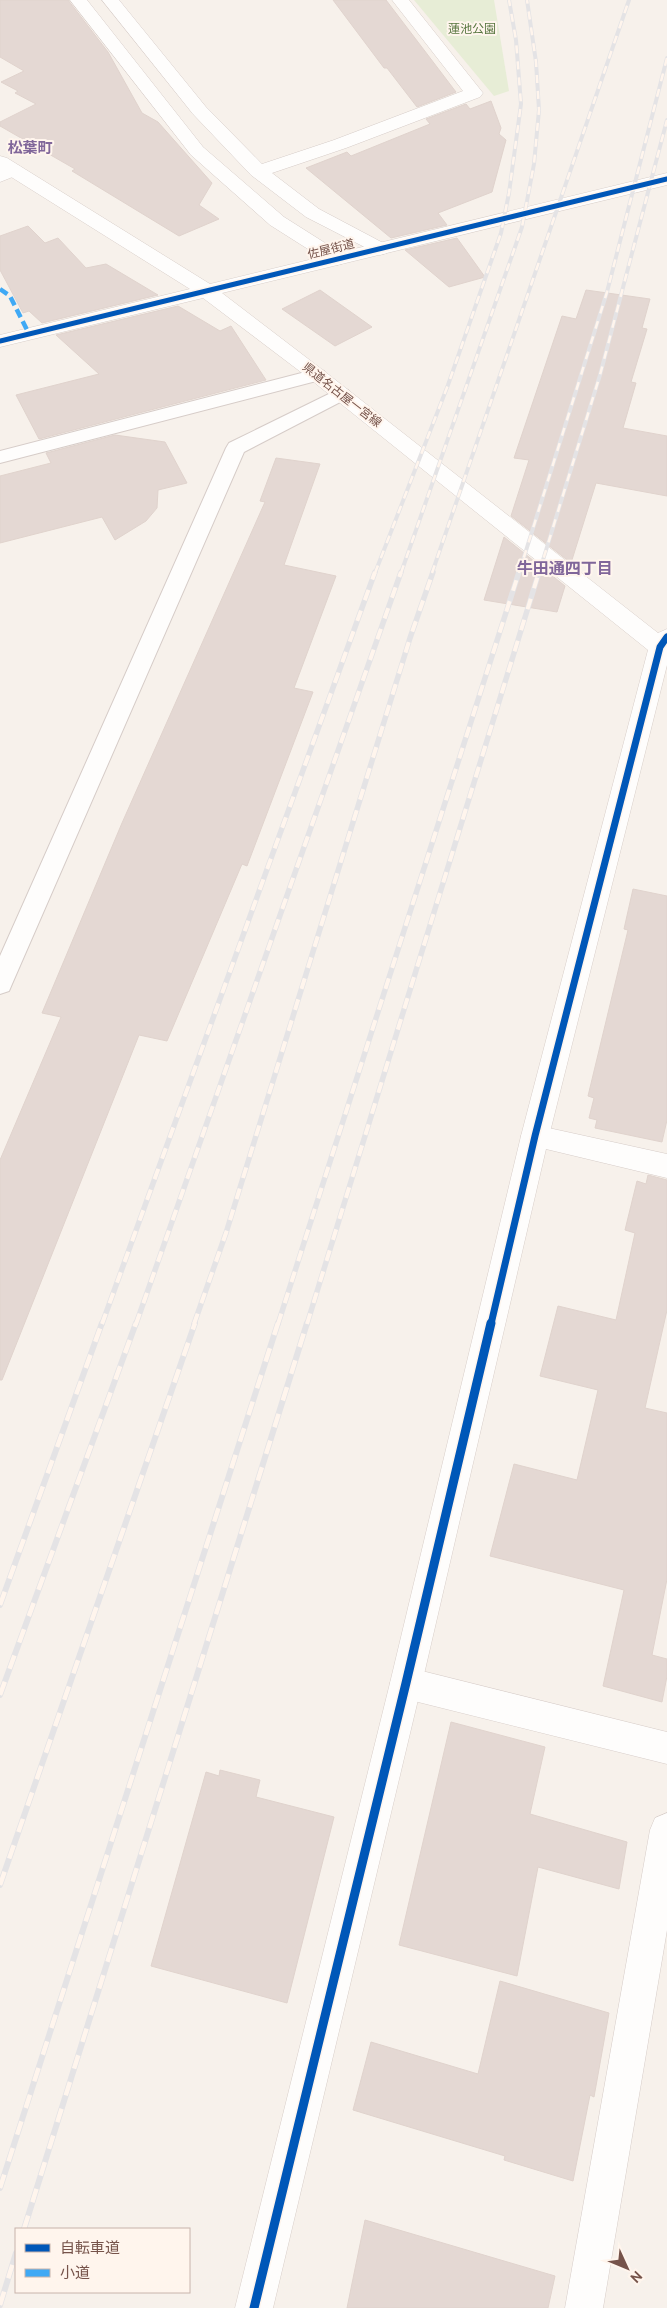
<svg xmlns="http://www.w3.org/2000/svg" width="667" height="2308" viewBox="0 0 667 2308" font-family="Cabin,'Noto Sans JP',sans-serif">
<style>
.green{fill:#e7edd6}
.building{fill:#e4d8d3;stroke:#e0d3cd}
.lines{fill:none;stroke-linecap:round;stroke-linejoin:round}
.lane-casing{stroke:#d6ccc8;stroke-width:2}
.street-casing{stroke:#d6ccc8;stroke-width:1}
.secondary-casing{stroke:#d8cec9;stroke-width:1}
.lane{fill:#fefdfc;fill-rule:evenodd}
.street{fill:#fefdfc;fill-rule:evenodd}
.secondary{fill:#fefdfc;fill-rule:evenodd}
.rail-far2-casing{stroke:#e4e3e5;stroke-width:4}
.rail-far1-casing{stroke:#e4e3e5;stroke-width:5.5}
.rail-casing{stroke:#e4e3e5;stroke-width:6}
.rail-far2{stroke:#fff5ed;stroke-width:2.5;stroke-dasharray:8;stroke-linecap:butt}
.rail-far1{stroke:#fff5ed;stroke-width:4;stroke-dasharray:11;stroke-linecap:butt}
.rail{stroke:#fff5ed;stroke-width:4.5;stroke-dasharray:14;stroke-linecap:butt}
.quiet{stroke:#3fa9f5;stroke-width:4.5;stroke-dasharray:9 4.5;stroke-linecap:butt}
.cycleway-far2-casing{stroke:#fff5ed;stroke-width:8}
.cycleway-far1-casing{stroke:#fff5ed;stroke-width:10}
.cycleway-casing{stroke:#fff5ed;stroke-width:12}
.cycleway-far2{stroke:#0057b8;stroke-width:5}
.cycleway-far1{stroke:#0057b8;stroke-width:7}
.cycleway{stroke:#0057b8;stroke-width:9}
.labels{text-anchor:middle;stroke-width:4;stroke-linejoin:round;paint-order:stroke}
.far-park-label{font-size:12px;fill:#587640;stroke:#fff5ed}
.far-street-label{font-size:12px;fill:#76534a;stroke:#fff5ed}
.far-quarter-label{font-size:15px;font-weight:bold;fill:#80669a;stroke:#fff5ed}
.neighbourhood-label{font-size:16px;font-weight:bold;fill:#80669a;stroke:#fff5ed}
</style>
<rect width="100%" height="100%" fill="#f7f1eb"/>
<path class="green" d="M414,0H494L509,91L494,96Z"/>
<path class="building" d="M0,0H68L108,52L142,113L158,122L212,183L199,205L219,219L179,236L72,171L75,169L0,126V122L36,104L15,93L18,91L1,82L24,71L0,57Z
M333,0H386L456,92L417,107L387,68H384Z
M491,101L501,128L499,134L506,140L492,192L438,213L447,225L391,238L306,168L347,152L351,156L430,124L426,119L466,104L470,109Z
M28,226L45,243L58,238L86,268L106,264L158,295L42,323L29,311L23,313L0,270V236Z
M457,238L485,277L449,287L405,250Z
M320,290L372,327L335,346L282,309Z
M586,290L650,299L642,328L647,329L631,382L636,383L623,428L667,436V496L596,483L571,563L511,516L529,460L514,458L562,316L576,319Z
M178,306L220,331L231,326L266,380L39,439L16,395L99,374L56,335Z
M115,435L165,442L187,483L158,490L157,508L146,521L115,540L102,517L0,543V476L51,463L46,453Z
M276,458L320,464L284,565L336,576L294,688L313,692L247,866L242,864L167,1041L139,1035L2,1380H0V1160L61,1017L42,1013L122,823L265,502L260,501Z
M504,537L565,586L557,612L484,600Z
M633,889L667,896V1120L662,1142L595,1128L597,1120L589,1118L594,1098L588,1096L628,930L624,929Z
M648,1175L667,1180V1310L645,1408L667,1413V1579L652,1655L667,1659V1676L662,1702L603,1686L624,1590L490,1556L514,1464L577,1480L598,1390L540,1376L558,1306L616,1320L635,1233L625,1230L637,1181L646,1184Z
M451,1722L545,1747L530,1814L627,1842L619,1889L538,1867L517,1976L399,1945Z
M220,1770L260,1780L256,1797L334,1817L287,2003L151,1966L206,1772L219,1776Z
M500,1981L609,2013L594,2097L590,2095L573,2181L504,2160L505,2156L353,2110L371,2042L478,2074Z
M365,2220L555,2276L548,2308H347Z"/>
<g class="lines">
<defs>
<path id="lane" d="M317,369L324,371L327,375L324,379L0,463V451Z
M341,388L348,390L351,394L348,398L244,452L12,984L9,991L0,994V956L226,448L229,443Z"/>
<path id="street" d="M70,0H87L203,147L284,217L344,255L347,259L344,263L337,265L330,263L270,225L191,155Z
M102,0H119L206,107L262,164L334,140L463,91L392,0H409L483,93L480,97L346,148L272,173L319,209L387,245L390,249L387,253L380,255L306,217L251,175L193,114Z
M13,164L20,166L22,170L20,174L0,182V169Z
M535,1125L667,1154V1178L525,1144L521,1136L525,1128Z
M406,1667L667,1732V1764L406,1699L395,1694L390,1683L395,1672Z
M667,1813V1930L603,2308H565L650,1830L655,1818Z"/>
<path id="secondary" d="M0,156L7,158L210,284L667,173V185L222,293L324,371L658,633L667,629V665L549,1136L422,1683L273,2308H235L390,1683L521,1136L648,650L310,379L203,298L0,347V335L190,289L0,170Z"/>
</defs>
<use href="#lane" class="lane-casing"/>
<use href="#street" class="street-casing"/>
<use href="#secondary" class="secondary-casing"/>
<use href="#lane" class="lane"/>
<use href="#street" class="street"/>
<use href="#secondary" class="secondary"/>
<defs>
<path id="rail-far2" d="M375,573L448,385L501,233L509,193L521,104L516,40L509,0
M401,573L522,227L534,164L539,110L536,62L527,0
M432,573L629,0
M519,573L607,292L667,58
M539,573L600,375L667,120"/>
<path id="rail-far1" d="M102,1324L375,572
M136,1324L401,572
M194,1324L226,1233L410,638L433,572
M278,1324L519,572
M307,1324L539,572"/>
<path id="rail" d="M0,1605L102,1323
M0,1695L136,1323
M0,1885L195,1323
M0,2188L278,1323
M24,2229L307,1323
M0,2305L16,2253"/>
</defs>
<use href="#rail-far2" class="rail-far2-casing"/>
<use href="#rail-far1" class="rail-far1-casing"/>
<use href="#rail" class="rail-casing"/>
<use href="#rail-far2" class="rail-far2"/>
<use href="#rail-far1" class="rail-far1"/>
<use href="#rail" class="rail"/>
<path class="quiet" d="M0,289L10,296L29,334"/>
<defs>
<path id="cycleway-far2" d="M0,341L667,179"/>
<path id="cycleway-far1" d="M491,1324L535,1136L660,647L667,637"/>
<path id="cycleway" d="M254,2308L406,1683L491,1323"/>
</defs>
<use href="#cycleway-far2" class="cycleway-far2-casing"/>
<use href="#cycleway-far1" class="cycleway-far1-casing"/>
<use href="#cycleway" class="cycleway-casing"/>
<use href="#cycleway-far2" class="cycleway-far2"/>
<use href="#cycleway-far1" class="cycleway-far1"/>
<use href="#cycleway" class="cycleway"/>
</g>
<g class="labels">
<g class="far-park-label">
<text x="472" y="33">蓮池公園</text>
</g>
<g class="far-street-label">
<text transform="translate(331 249) rotate(-14)" y="4">佐屋街道</text>
<text transform="translate(342 395) rotate(38)" y="4">県道名古屋一宮線</text>
</g>
<g class="far-quarter-label">
<text x="30" y="153">松葉町</text>
</g>
<g class="neighbourhood-label">
<text x="565" y="574">牛田通四丁目</text>
</g>
</g>
<rect x="15" y="2228" width="175" height="65" fill="#fff5ed" stroke="#c8b4ac"/>
<rect x="25" y="2244" width="25" height="8" fill="#0057b8" stroke="#c8b4ac"/>
<text x="60" y="2253" font-size="15" fill="#76534a">自転車道</text>
<rect x="25" y="2269" width="25" height="8" fill="#3fa9f5" stroke="#c8b4ac"/>
<text x="60" y="2278" font-size="15" fill="#76534a">小道</text>
<g transform="translate(627 2268) rotate(134)" stroke="#fff5ed" stroke-width="4" paint-order="stroke">
<path d="M0-4L9 19L0 12L-9 19Z" fill="#76534a"/>
<text y="-8" font-size="14" font-weight="bold" text-anchor="middle" fill="#76534a">N</text>
</g>
</svg>
